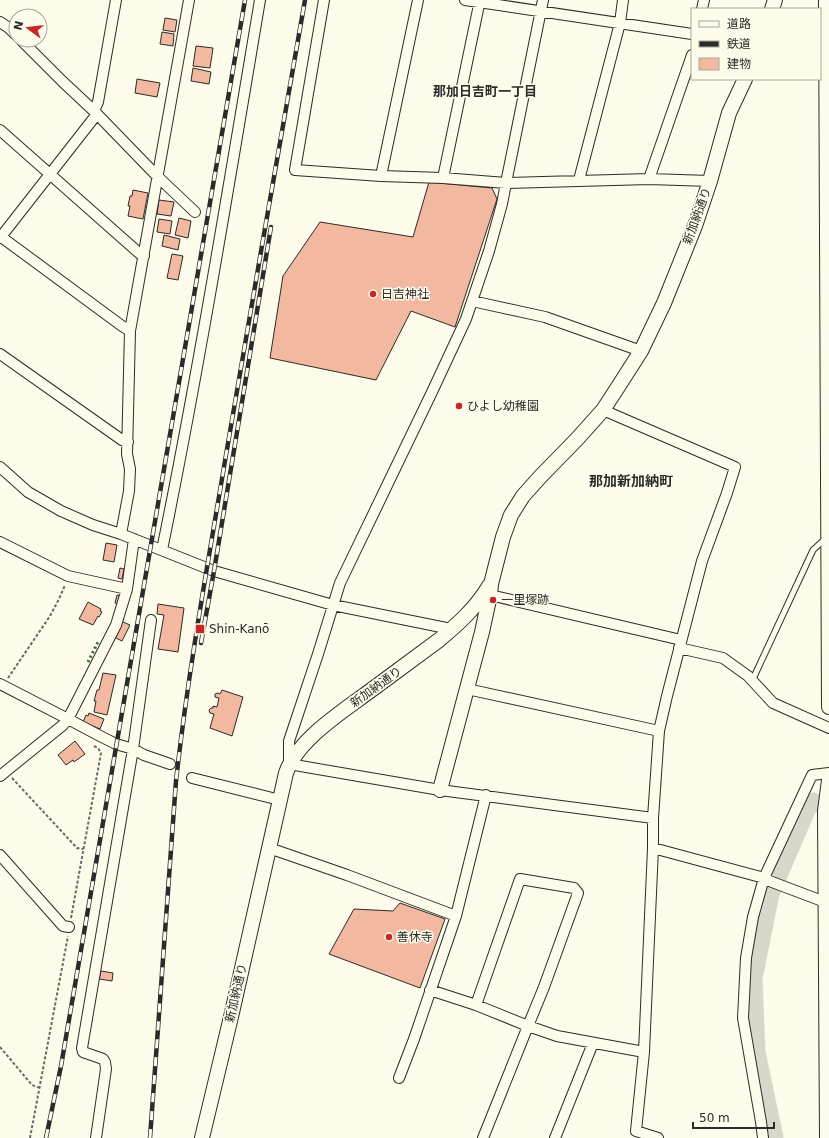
<svg xmlns="http://www.w3.org/2000/svg" width="829" height="1138" viewBox="0 0 829 1138" font-family="'DejaVu Sans','Noto Sans JP',sans-serif">
<style>
.lines{fill:none;stroke-linecap:round;stroke-linejoin:round}
.river{stroke:#d8d7c9;stroke-width:19}
.building{fill:#f2b8a0;stroke:#2b2b2b}
.lane-casing{stroke:#2b2b2b;stroke-width:7}
.street-casing{stroke:#2b2b2b;stroke-width:12}
.secondary-casing{stroke:#2b2b2b;stroke-width:16}
.path{stroke:#6a6964;stroke-width:2;stroke-dasharray:3 2;stroke-linecap:butt}
.lane{stroke:#fdfbea;stroke-width:5}
.street{stroke:#fdfbea;stroke-width:10}
.secondary{stroke:#fdfbea;stroke-width:14}
.rail-casing{stroke:#2b2b2b;stroke-width:4.5}
.rail{stroke:#fdfbea;stroke-width:3;stroke-dasharray:9;stroke-linecap:butt}
.hedge{stroke:#34623c;stroke-width:3;stroke-dasharray:2 3;stroke-linecap:butt}
.poi-dot{fill:#c62828;stroke:#fdfbea;stroke-width:1.5}
.labels{text-anchor:middle;stroke-width:3;stroke-linejoin:round;paint-order:stroke}
.street-label{font-size:12px;fill:#2b2b2b;stroke:#fdfbea}
.poi-label{font-size:12px;fill:#2b2b2b;stroke:#fdfbea;text-anchor:start}
.neighbourhood-label{font-size:13px;font-weight:bold;fill:#2b2b2b;stroke:#fdfbea}
.quarter-label{font-size:14px;font-weight:bold;fill:#2b2b2b;stroke:#fdfbea}
</style>
<rect width="100%" height="100%" fill="#fdfbea"/>
<g class="lines">
<path class="river" d="M774,1138L756,1052L753,979L770,894L807,808L813,802"/>
</g>
<path class="building" d="M165,18L177,20L175,32L163,30Z
M162,32L174,34L173,46L160,44Z
M196,46L213,48L210,68L193,66Z
M193,68L211,72L209,84L191,81Z
M137,79L160,83L157,97L135,93Z
M429,182L492,188L497,199L455,327L411,311L376,380L270,358L283,276L320,222L413,237Z
M133,190L148,193L143,219L128,216L130,206H128L130,196H132Z
M159,200L174,202L171,216L157,214Z
M179,218L191,221L188,238L175,235Z
M159,219L172,221L170,234L157,232Z
M164,235L180,239L178,250L162,246Z
M172,254L183,256L178,280L167,278Z
M106,543L117,545L114,562L103,560Z
M120,568L124,569L122,579L118,578Z
M117,595L121,596L118,604L115,603Z
M88,602L101,609L100,611L102,612L99,617L98,616L93,625L79,619Z
M158,604L184,608L178,652L158,649L164,615L157,614Z
M121,621L130,625L122,641L114,637Z
M103,673L116,675L107,715L94,712L96,701H94L97,690H99Z
M222,690L243,697L232,736L210,728L214,714L210,713L209,710L211,708H213V706L217,707L219,698L215,697V694L218,693L220,694Z
M89,713L104,719L100,729L83,722L86,715L88,716Z
M75,741L85,754L74,762L73,760L66,765L58,755Z
M400,903L445,919L420,988L329,954L354,909L393,911Z
M101,971L113,973L112,981L99,979Z"/>
<g class="lines">
<defs>
<path id="lane" d="M752,681L813,550L825,539"/>
<path id="street" d="M324,0L295,170L381,176L443,178L506,183L649,179L710,181
M465,0L692,34
M543,0L506,183L502,204L489,251L466,319L432,392L340,583L318,654L289,741V764L440,790L653,818
M702,9L704,0
M0,22L9,28L16,35
M21,40L62,81L94,111L158,177L195,212
M94,111L98,102L116,0
M0,130L139,253L144,256
M381,176L418,0
M443,178L480,0
M649,179L692,55
M579,180L620,23L623,0
M0,236L122,326L130,331
M0,238L97,114
M472,301L545,317L641,351
M0,354L122,440L128,442
M603,410L735,467L727,493L702,561L667,696L659,731L653,818V848L644,1052L636,1131L658,1138
M0,467L28,492L61,511L93,525L121,534L214,571L333,605L451,629
M121,534L129,491L130,469L127,454L130,331L189,0
M0,542L68,576L127,589
M162,550C199,368 229,184 260,0
M490,595L681,640
M679,648L723,658L748,676L773,703L829,728
M0,684L68,719L100,736L116,744L133,749L144,755L170,764
M467,689L659,731
M0,776L63,725L68,719L116,625L127,589L134,539
M192,778L280,800
M269,848L347,875L456,916
M653,848L764,878L772,882L825,902H829
M0,855L63,926L69,927
M430,990L476,1005L520,879L574,888L578,893L544,987L528,1026L476,1005
M399,1078L414,1039L456,916L486,795
M96,1138L106,1069L105,1062L103,1059L83,1052L82,1048L133,749L151,620
M483,1138L528,1026L557,1036L644,1052
M555,1138L593,1043
M763,1138L761,1122L743,1018L746,958L753,917L764,878L812,775L829,773"/>
<path id="secondary" d="M826,0L829,707
M772,9L775,0
M440,790L482,632L490,595L491,584L503,537L511,515L523,496L540,477L578,438L603,410L618,387L641,351L664,303L695,226L710,181L729,113L745,79
M202,1138L231,1017L286,773C297,740 343,711 370,691C393,674 416,657 439,640C458,624 476,608 489,586
M827,1138L825,811L829,780"/>
</defs>
<use href="#lane" class="lane-casing"/>
<use href="#street" class="street-casing"/>
<use href="#secondary" class="secondary-casing"/>
<path class="path" d="M8,678L50,616L59,599L65,585
M12,778L77,848L83,849
M71,918L101,753L98,748L94,746
M0,1047L32,1085L40,1088
M30,1138L68,936"/>
<use href="#lane" class="lane"/>
<use href="#street" class="street"/>
<use href="#secondary" class="secondary"/>
<defs>
<path id="rail" d="M201,643L214,571L271,227
M46,1138L61,1066L245,0
M150,1138L176,781C188,672 208,563 226,455C252,303 278,152 305,0"/>
</defs>
<use href="#rail" class="rail-casing"/>
<use href="#rail" class="rail"/>
<path class="hedge" d="M88,662L99,640"/>
</g>
<g class="poi-dot">
<circle cx="373" cy="294" r="4"/>
<circle cx="459" cy="406" r="4"/>
<circle cx="493" cy="600" r="4"/>
<rect x="195" y="624" width="10" height="10" rx="2"/>
<circle cx="389" cy="937" r="4"/>
</g>
<g class="labels">
<g class="street-label">
<text transform="translate(697 216) rotate(-70)" y="4">新加納通り</text>
<text transform="translate(376 687) rotate(-36)" y="4">新加納通り</text>
<text transform="translate(236 993) rotate(-77)" y="4">新加納通り</text>
</g>
<g class="poi-label">
<text x="381" y="298">日吉神社</text>
<text x="467" y="410">ひよし幼稚園</text>
<text x="501" y="604">一里塚跡</text>
<text x="209" y="633">Shin-Kanō</text>
<text x="397" y="941">善休寺</text>
</g>
<g class="neighbourhood-label">
<text x="485" y="96">那加日吉町一丁目</text>
</g>
<g class="quarter-label">
<text x="631" y="486">那加新加納町</text>
</g>
</g>
<rect x="691" y="8" width="130" height="72" fill="#fdfbea" stroke="#a9a89e"/>
<rect x="699" y="21" width="20" height="6" fill="#fdfbea" stroke="#a9a89e"/>
<text x="727" y="28" font-size="12" fill="#2b2b2b">道路</text>
<rect x="699" y="41" width="20" height="6" fill="#2b2b2b" stroke="#a9a89e"/>
<text x="727" y="48" font-size="12" fill="#2b2b2b">鉄道</text>
<rect x="699" y="58" width="20" height="12" fill="#f2b8a0" stroke="#a9a89e"/>
<text x="727" y="68" font-size="12" fill="#2b2b2b">建物</text>
<g transform="translate(28 28) rotate(285)"><circle r="19" fill="#fdfbea" stroke="#a9a89e"/>
<path d="M0-3L7 15L0 10L-7 15Z" fill="#c62828"/>
<text y="-6" font-size="11" font-weight="bold" text-anchor="middle" fill="#2b2b2b">N</text>
</g>
<path d="M693 1122v6h81v-6" fill="none" stroke="#2b2b2b" stroke-width="2"/>
<text x="699" y="1122" font-size="12" fill="#2b2b2b" stroke="#fdfbea" stroke-width="3" paint-order="stroke">50 m</text>
</svg>
